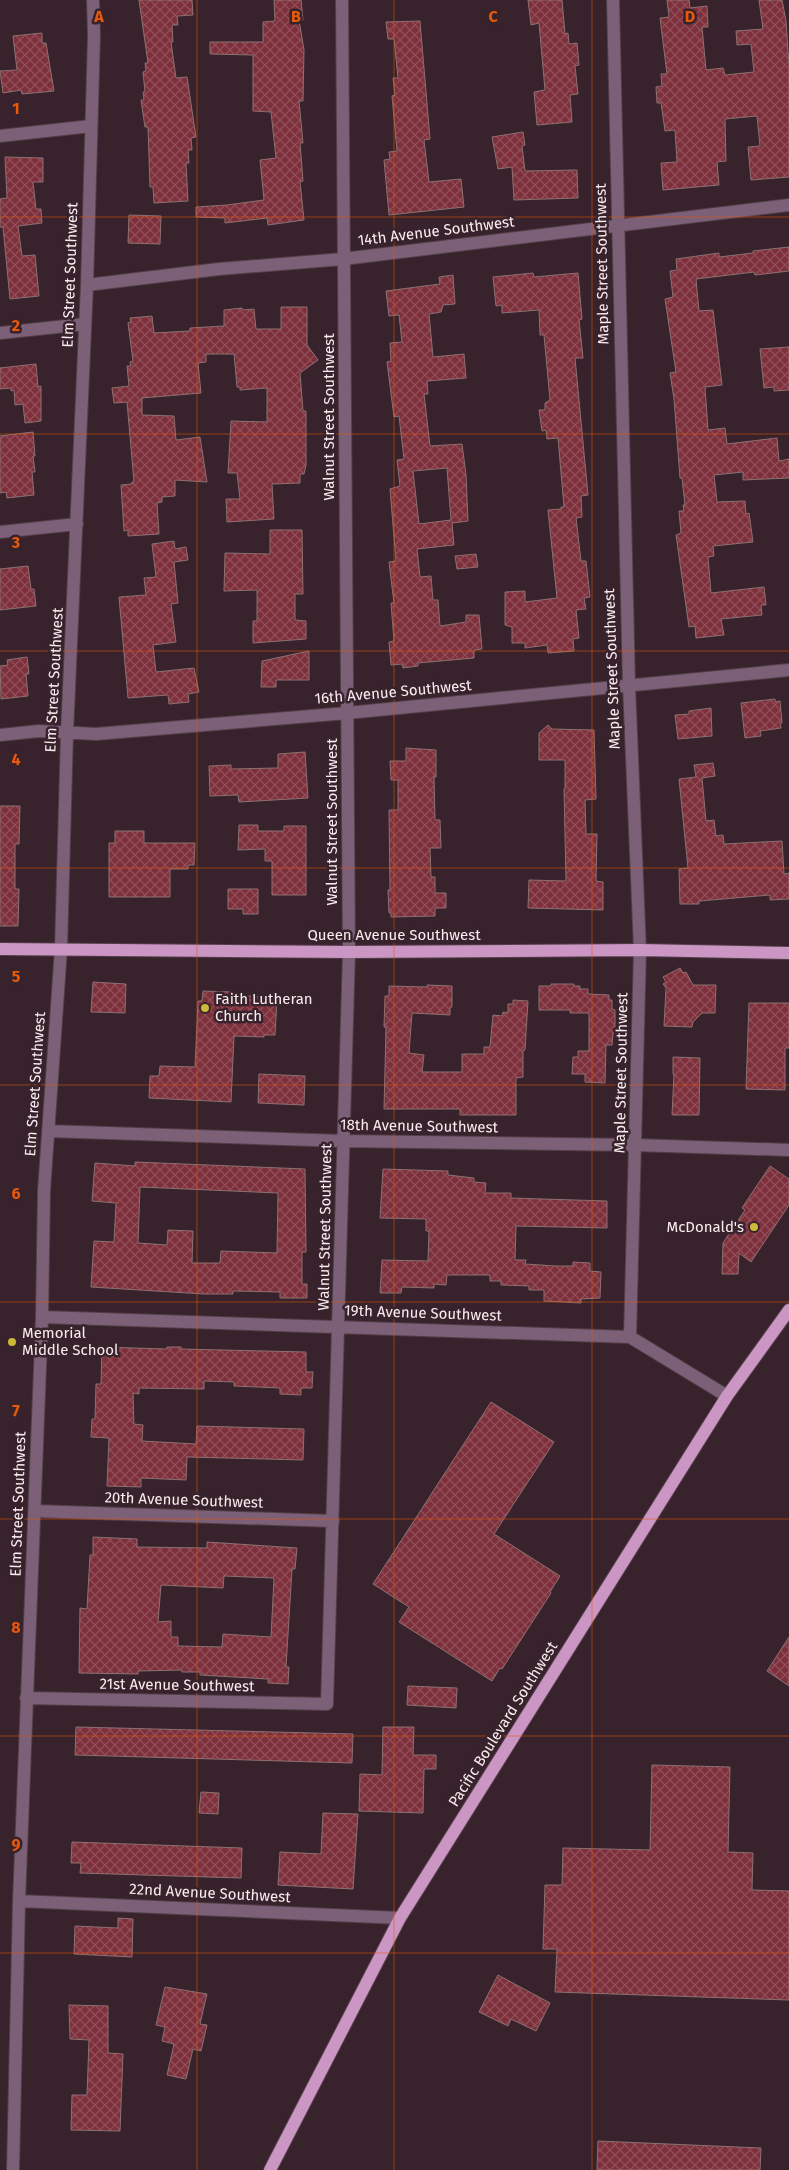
<svg xmlns="http://www.w3.org/2000/svg" width="789" height="2170" viewBox="0 0 789 2170" font-family="'Fira Sans',sans-serif">
<style>
.building{fill:url(#building-cross-hatch);stroke:#8d7072;fill-rule:evenodd}
.lines{fill:none;stroke-linecap:round;stroke-linejoin:round}
.minor-casing{stroke:#533f48;stroke-width:14}
.major-casing{stroke:#533f48;stroke-width:14}
.minor{stroke:#7b6077;stroke-width:12}
.major{stroke:#cb95c4;stroke-width:12}
.grid{fill:none;stroke:#e8590c;stroke-width:1;stroke-opacity:0.55}
.poi-dot{fill:#cbb939;stroke:#38232c;stroke-width:2}
.labels{text-anchor:middle;stroke-width:5;stroke-linejoin:round;paint-order:stroke}
.street-label{font-size:15px;fill:#fbecf1;stroke:#38232c}
.poi-label{font-size:15px;fill:#fbecf1;stroke:#38232c;text-anchor:start}
.grid-label{font-size:16px;text-anchor:middle;font-weight:bold;fill:#e8590c;stroke:#38232c;stroke-width:5;stroke-linejoin:round;paint-order:stroke}
</style>
<defs>
<pattern id="building-cross-hatch" width="8" height="8" patternUnits="userSpaceOnUse" patternTransform="scale(1.25)"><rect width="8" height="8" fill="#7d303b"/><path d="M0 0l8 8M0 8l8-8" fill="none" stroke="#904e58"/></pattern>
</defs>
<rect width="100%" height="100%" fill="#38232c"/>
<path class="building" d="M139,0H192L193,15L177,16L178,25H172L173,42H171L176,78L187,77L196,137L191,138L192,150H188L189,163H186L188,201L154,203L153,187H150L148,127H145L141,100H144L143,92H145L143,72L146,71L145,63H148Z
M274,0H301L303,20H299L304,50L303,101H299L303,143H300L303,181L300,182L304,220L268,225L267,218L225,223V218L196,217V207L227,205L264,200L260,160L276,158L271,112L253,111V55L210,54V42H263V22L275,21Z
M528,0H562L565,34L568,33L569,44L577,43L579,65L575,66L578,94L570,95L572,122L537,125L534,92L545,90L539,23L531,25Z
M667,0H689L690,8L707,6L708,27H702L706,70L723,68L725,75L754,72L751,44L737,45L736,31L763,29L759,0H782L786,21L789,66V177L751,180L748,147L760,146L757,116L725,119L726,161L717,162L719,185L663,190L661,163L677,162L675,130L665,131L661,103H657L656,87L662,86L661,74H667L660,18L669,17Z
M420,21L430,139L424,140L429,182L461,179L464,207L389,215L384,160L390,159L389,152L397,151L392,96L395,95L393,78H398L394,39H388L386,22Z
M42,33V43H46L54,91L22,94L21,90L3,93L0,71L17,70L13,36Z
M523,132L525,145L522,146L525,171L577,170L578,198L514,200L512,167L498,169L492,137Z
M5,157L43,158V182H33L36,209H41L42,223L18,226L22,256L35,255L39,296L10,299L3,227H0V199L7,198Z
M129,215L161,216L160,244L128,243Z
M789,247V271L755,275L754,272L696,279L699,311L713,310L722,385L705,387L708,430L725,428L727,444L777,438L779,461L789,459V478L743,480V472L714,475L717,502L745,501L746,514L749,513L753,542L713,546L714,556L708,557L711,593L764,587L766,605H761L762,615L721,619L724,635L696,638L695,626L689,627L676,535L681,533L679,511H684L683,505H685L682,478H680L674,399L670,373L676,372L665,299L673,297L670,271L677,270L676,259L719,253V257L753,253V251Z
M533,273L534,277L578,273L582,319L579,320L583,358H575L588,495L581,496L582,517L576,518L581,561H586L590,597L584,598L586,609L576,610L579,638L573,639L574,651L548,653L547,645L525,648V643H512V627L505,625V592L525,591V602L557,598L548,510L561,509V507H564L558,438L547,439L546,430L542,431L539,410H545V403L550,400L544,335H540L539,310L502,313V305L496,306L493,277Z
M453,275L455,304L443,305L441,312L429,314L433,357L464,354L466,378L427,381L428,394H424L430,446L462,444L466,475L468,521L452,523L454,545L417,549L420,577L431,576L433,600H438L440,626L466,622V615H479L482,649L474,650V658L418,663V666L403,668L402,664L391,665L389,642L394,641L391,603H394L389,562L396,561L390,489L400,486L397,460L404,459L399,416L394,417L387,362L391,361L390,343L402,342L399,315L389,316L386,291L440,284L439,277ZM447,468L451,520L419,524L413,471Z
M281,307H307V345L318,360L300,373L303,411H306V465L304,474H300V483L272,484L274,519L227,522L226,499H240L237,473H228L231,421L267,422V388L240,390V387H237L234,354H206V362L198,363L201,393L142,398V415L174,416L176,440L200,437L207,482L175,480V496L162,497V502L157,503L159,534L128,536V530L124,531L121,485L132,484V482H134L127,402L114,403L112,388L129,386L127,366H131L130,362L133,361L128,323L131,322L130,318L152,316L154,333L190,331V328L224,326V310L242,308L243,310L254,309L256,329H281Z
M789,347V390L774,391V387L764,388L760,349Z
M36,364L38,387L41,386V421L25,423L23,404L15,405L14,390L11,391V388L0,389V368Z
M33,432L35,456H33L35,472H32L34,495L7,498L6,492L0,493V436Z
M270,530H302L303,594H295V620L306,621V639L253,643V621H257V590L224,591L225,553L270,554Z
M174,541L175,549L186,547L188,560L174,562L178,603L171,604L176,642L153,645L156,672L194,668L199,692L188,694L189,702L169,704L168,695L128,698L119,597L146,595L144,578L156,577L152,544Z
M476,554L478,567L457,569L455,556Z
M28,566L31,589H34L36,606L0,610V569Z
M309,651V680H276V687H261L262,661Z
M27,657L29,674H26L28,696L1,699L0,666L8,665L7,660Z
M775,699V702L780,701L782,723H780L781,728L760,731L761,736L745,738L741,703Z
M711,708L712,736L678,739L675,715L689,714V711Z
M548,725L552,729L594,730L596,799L585,800L586,834H597L596,881L603,882V910L528,908L529,880L566,881L564,789H565V760H539V733Z
M406,748L436,750V777H434L435,820H440L441,848H430L431,877H435V893H446V908H435V916L391,917V913H389L388,890H390L389,810H398V780H391L390,761H406Z
M305,752L308,798L239,802L238,795L210,796L209,766L231,765V769L278,768V754Z
M713,763L715,776L702,778L706,821L714,820L716,836L723,835L724,844L782,841L784,874L789,873V899L770,900V895L699,901V904H680L679,869L688,868L679,779L696,777L694,765Z
M0,806H20L19,844H15V889H19L18,926H0Z
M239,825H258V831H284V826H306V895H272V861H265V849L238,850Z
M115,831H144V843H195L194,865H188V869H170V897H109V843H115Z
M228,889H258V914H243V909H228Z
M680,968L683,973L686,972L693,985H716L715,1013H702L693,1022L692,1027L664,1026L666,988L663,984L666,982L663,977Z
M93,982L126,984L125,1013L91,1012Z
M551,984H574V986H580V989H588V994L609,995V1000H612V1009L615,1010V1033H613L612,1045H606L605,1083L585,1082V1074H572L573,1057H578V1051H589V1013H570V1010H539V986H551Z
M427,985L452,986V1007H450V1015L412,1013L409,1053L424,1055L422,1072H462V1054H484V1047H490L493,1015L502,1016L503,1012L508,1013V1004H513V1000L528,1001L525,1050H523V1077L516,1078V1115H460V1109H384L386,1027H384L385,996H389V986L427,987Z
M203,991L232,992V995L265,997V999L277,1000L275,1035H264V1037L234,1036L231,1102L149,1098L150,1076H159L160,1066L195,1067L198,1001H202Z
M749,1003H789V1048H785V1090L746,1089Z
M673,1057L700,1058L699,1115H672L674,1074H673Z
M259,1074L305,1076L304,1105L258,1103Z
M135,1162L305,1169L306,1252H302V1284H307V1298H280V1292L233,1291V1294H204L91,1287L94,1241L114,1242L116,1203L92,1201L95,1163L135,1166ZM140,1187L278,1193L277,1253L221,1251L220,1263H192L193,1231L168,1230L167,1245L138,1243Z
M770,1166L789,1179V1205L751,1262L739,1253L738,1274H722L723,1243L745,1210L742,1208Z
M383,1169L448,1171V1175L474,1178V1182L486,1183L485,1193H511V1198L607,1201V1228L516,1226L515,1260H526L525,1264L556,1266H573V1262L590,1263V1271L601,1272L600,1298L581,1299V1303L544,1301V1290H529V1286L501,1285V1281H490V1275H447L446,1285L434,1284V1288L402,1287L401,1293H380L382,1260L428,1261L429,1231H426V1219L380,1218Z
M102,1347L167,1349V1347H181V1349L306,1352V1372H313L312,1388H301V1395L280,1394V1388L234,1386V1382L204,1381V1389L139,1388V1394L133,1393L134,1424L143,1425L142,1441L196,1444L197,1426L304,1429L303,1460L187,1457L186,1480L141,1478V1487L107,1486L109,1438L91,1437L92,1419H95L96,1384H101Z
M491,1402L554,1442L494,1534L560,1576L550,1592L551,1593L502,1669L500,1668L492,1681L399,1622L409,1607L373,1584Z
M93,1537L137,1539V1547L207,1548V1542L297,1548L295,1569H292L286,1667H289L288,1684L268,1683V1679L200,1675V1672H182V1670L138,1671V1674L79,1673L80,1608L87,1609L90,1555H93ZM224,1576L274,1578L271,1637L223,1634L222,1647L178,1646V1637H171V1621L158,1622L161,1585L223,1588Z
M789,1637V1686L767,1671Z
M408,1686L457,1688L456,1708L407,1705Z
M76,1727L353,1734L352,1763L75,1755Z
M383,1727H414L413,1755H436V1769H424L423,1813L359,1811L360,1774L382,1775Z
M652,1765L730,1767L728,1852L753,1853L752,1890L789,1891V2000L555,1992L557,1949H543L545,1885H562L563,1848L650,1850Z
M201,1792L219,1793L218,1814L199,1813Z
M323,1813L358,1814L353,1889L278,1885L280,1852L321,1854Z
M72,1842L242,1848L241,1878L80,1873L81,1863H71Z
M118,1918L133,1919L132,1957L74,1954L75,1926L118,1928Z
M498,1975L550,2003L536,2031L511,2019L508,2026L479,2012Z
M165,1987L207,1994L200,2024L207,2025L201,2051L193,2049L186,2079L167,2075L174,2044L162,2041L165,2027L156,2025Z
M69,2005L108,2006V2053L123,2054L120,2131L71,2130L72,2095H87L89,2040L70,2039Z
M598,2141L761,2148L760,2170H597Z"/>
<g class="lines">
<defs>
<path id="minor" d="M613,0L629,685L640,950L630,1337
M0,136L91,126
M87,285L219,269L343,259L789,205
M0,333L85,324
M0,532L77,524
M0,735L39,731L96,734L347,713L789,670
M48,1131L343,1141L636,1145L789,1150
M42,1317L630,1337L727,1396
M35,1511L333,1521
M26,1698L327,1704L349,952L342,0
M19,1901L400,1918
M13,2170L19,1901L42,1317L44,1191L61,949L67,733L87,285L94,35L93,0"/>
<path id="major" d="M0,949L349,952L640,950L789,953
M270,2170L400,1918L727,1396L789,1310"/>
</defs>
<use href="#minor" class="minor-casing"/>
<use href="#major" class="major-casing"/>
<use href="#minor" class="minor"/>
<use href="#major" class="major"/>
</g>
<path class="grid" d="M197,0V2170M394,0V2170M592,0V2170M0,217H789M0,434H789M0,651H789M0,868H789M0,1085H789M0,1302H789M0,1519H789M0,1736H789M0,1953H789"/>
<g class="poi-dot">
<circle cx="205" cy="1008" r="5"/>
<circle cx="754" cy="1227" r="5"/>
<circle cx="12" cy="1342" r="5"/>
</g>
<g class="labels">
<g class="street-label">
<text transform="translate(436 231) rotate(-7)" y="5">14th Avenue Southwest</text>
<text transform="translate(602 264) rotate(-91)" y="5">Maple Street Southwest</text>
<text transform="translate(70 275) rotate(-88)" y="5">Elm Street Southwest</text>
<text transform="translate(329 417) rotate(-90)" y="5">Walnut Street Southwest</text>
<text transform="translate(612 669) rotate(-92)" y="5">Maple Street Southwest</text>
<text transform="translate(54 680) rotate(-87)" y="5">Elm Street Southwest</text>
<text transform="translate(393 692) rotate(-5)" y="5">16th Avenue Southwest</text>
<text transform="translate(332 822) rotate(-90)" y="5">Walnut Street Southwest</text>
<text x="394" y="940">Queen Avenue Southwest</text>
<text transform="translate(621 1073) rotate(-89)" y="5">Maple Street Southwest</text>
<text transform="translate(35 1084) rotate(-86)" y="5">Elm Street Southwest</text>
<text transform="translate(419 1126) rotate(1)" y="5">18th Avenue Southwest</text>
<text transform="translate(325 1227) rotate(-89)" y="5">Walnut Street Southwest</text>
<text transform="translate(423 1313) rotate(2)" y="5">19th Avenue Southwest</text>
<text transform="translate(184 1500) rotate(2)" y="5">20th Avenue Southwest</text>
<text transform="translate(18 1504) rotate(-88)" y="5">Elm Street Southwest</text>
<text transform="translate(177 1685) rotate(1)" y="5">21st Avenue Southwest</text>
<text transform="translate(503 1724) rotate(-58)" y="5">Pacific Boulevard Southwest</text>
<text transform="translate(210 1893) rotate(3)" y="5">22nd Avenue Southwest</text>
</g>
<g class="poi-label">
<text x="215" y="1004">Faith Lutheran<tspan x="215" dy="17">Church</tspan></text>
<text x="744" y="1232" text-anchor="end">McDonald's</text>
<text x="22" y="1338">Memorial<tspan x="22" dy="17">Middle School</tspan></text>
</g>
</g>
<g class="grid-label">
<text x="99" y="22">A</text>
<text x="296" y="22">B</text>
<text x="493" y="22">C</text>
<text x="690" y="22">D</text>
<text x="16" y="114">1</text>
<text x="16" y="331">2</text>
<text x="16" y="548">3</text>
<text x="16" y="765">4</text>
<text x="16" y="982">5</text>
<text x="16" y="1199">6</text>
<text x="16" y="1416">7</text>
<text x="16" y="1633">8</text>
<text x="16" y="1850">9</text>
</g>
</svg>
